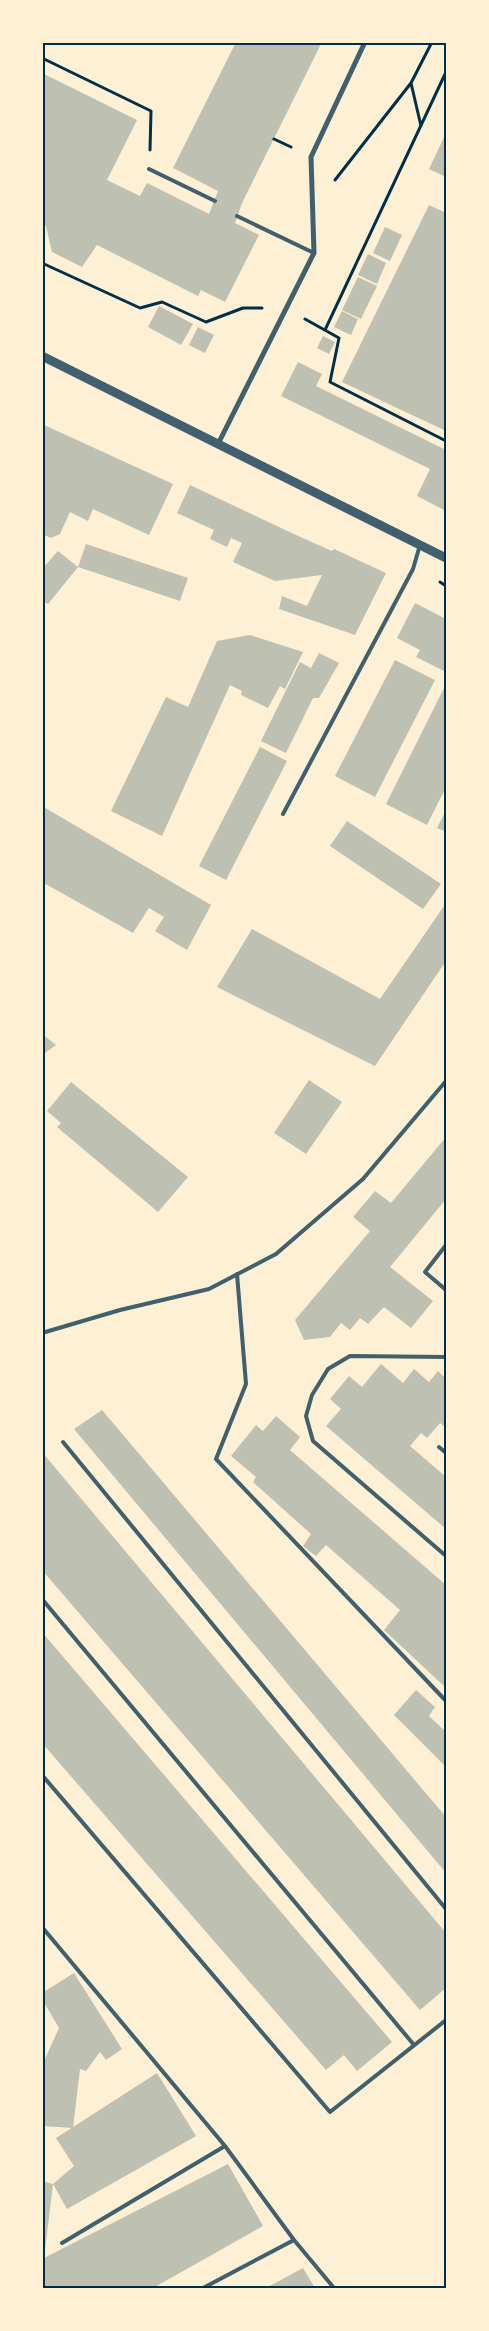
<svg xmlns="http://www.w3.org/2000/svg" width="489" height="2331" viewBox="0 0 489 2331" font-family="'Golos Text',sans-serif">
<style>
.building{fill:#bec0b2}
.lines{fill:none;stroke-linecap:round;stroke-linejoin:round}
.path{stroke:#003049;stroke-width:3}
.service{stroke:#3f606c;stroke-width:4}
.minor{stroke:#3f606c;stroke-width:5}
.tertiary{stroke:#3f606c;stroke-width:9}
.neatline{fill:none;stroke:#003049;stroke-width:2}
</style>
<rect width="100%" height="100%" fill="#fdf0d5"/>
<path class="building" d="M236,42H322L242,203L235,223L259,235L225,302L201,290L198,296L97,245L82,267L52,252L46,226L42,224V73L137,120L107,180L140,196L147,183L209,214L218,191L173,168Z
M446,133V177L429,169Z
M429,205L446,213V431L342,382Z
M385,227L402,235L390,261L373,253Z
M368,254L386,263L377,284L358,275Z
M358,277L377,286L361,319L342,310Z
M159,306L193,324L181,345L148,327Z
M342,311L358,319L351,335L334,327Z
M198,327L214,335L205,353L189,345Z
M323,336L335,342L329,354L317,348Z
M298,362L322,374L316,386L446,450V511L417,496L430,469L281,396Z
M42,424L173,484L149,535L93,509L88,521L70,512L60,534L51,538L42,534Z
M190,485L296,535L332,551L334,549L386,573L355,635L279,609L282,596L307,606L322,575L275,581L233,562L242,543L231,538L227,547L210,539L214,530L177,513Z
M86,544L188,578L180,601L78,567Z
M58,551L78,567L48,604L42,600V569Z
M415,603L446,619V672L416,657L420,650L397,638Z
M250,635L303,652L285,689L280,686L268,708L241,695L242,691L230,685L162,836L111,811L166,697L188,707L217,641Z
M319,653L339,663L319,698H313L286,753L261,741L300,662L311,668Z
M395,660L435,680L375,797L335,776Z
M445,686L446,787L427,825L386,804Z
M260,747L287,761L226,880L199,866Z
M42,806L211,905L187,950L155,931L164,917L149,908L133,933L42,882Z
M446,810V832L437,828Z
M347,821L441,884L423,909L330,846Z
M446,903V961L375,1066L217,987L252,929L380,999Z
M42,1034L56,1045L42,1055Z
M309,1080L342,1102L306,1154L274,1133Z
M71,1082L188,1177L158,1212L57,1127L61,1123L47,1111Z
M446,1137V1199L390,1267L433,1301L411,1328L384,1307L368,1324L360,1318L350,1330L341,1323L330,1337L304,1340L295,1320L370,1231L353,1217L375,1191L391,1203Z
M381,1364L403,1383L414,1369L429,1382L438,1371L446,1379V1428L440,1423L427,1438L421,1433L410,1446L446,1477V1529L326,1426L341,1409L330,1399L349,1376L362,1387Z
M102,1410L446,1817V1873L74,1429Z
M276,1416L300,1437L290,1450L446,1585V1688L384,1630L400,1610L326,1545L316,1556L303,1546L311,1534L253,1482L256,1477L231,1456L256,1425L263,1431Z
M42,1452L446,1933V1988L420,2010L42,1570Z
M42,1632L392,2042L357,2071L344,2055L326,2070L42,1743Z
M416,1690L435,1707L429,1716L446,1732V1767L394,1715Z
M74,1973L122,2049L106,2060L100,2052L86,2071L80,2069L73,2128L42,2126L44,2061L59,2028L42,1999V1993Z
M157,2073L196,2136L67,2209L53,2184L74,2166L56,2138Z
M228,2164L263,2226L153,2288H42V2181L53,2184L44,2258Z
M303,2268L315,2288H266Z"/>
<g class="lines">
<path class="path" d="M42,58L151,111L150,150
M421,126L411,83L432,42
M274,139L291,147
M335,180L411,83
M42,263L140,308L162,302L206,322L243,308H262
M305,319L339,338L330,382L446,441
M325,330L446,72
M440,582L446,586"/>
<path class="service" d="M149,169L215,201
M237,216L314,253
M283,814L413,569L420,545
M446,1245L425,1272L446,1290
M237,1274L246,1384L216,1459L446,1701
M42,1333L120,1310L209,1289L276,1254L363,1179L446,1081
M446,1357L350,1356L328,1369L312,1395L306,1416L313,1441L446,1556
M63,1442L446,1909
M439,1447L446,1453
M42,1599L414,2045
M42,1775L330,2112L446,2020
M42,1927L225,2146L294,2240L334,2288
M62,2243L225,2146
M203,2288L294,2240"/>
<path class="minor" d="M218,444L314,253L311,157L365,42"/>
<path class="tertiary" d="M42,356L446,558"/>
</g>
<rect width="489" height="2331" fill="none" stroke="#fdf0d5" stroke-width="88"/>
<rect x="44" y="44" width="401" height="2243" class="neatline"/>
</svg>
